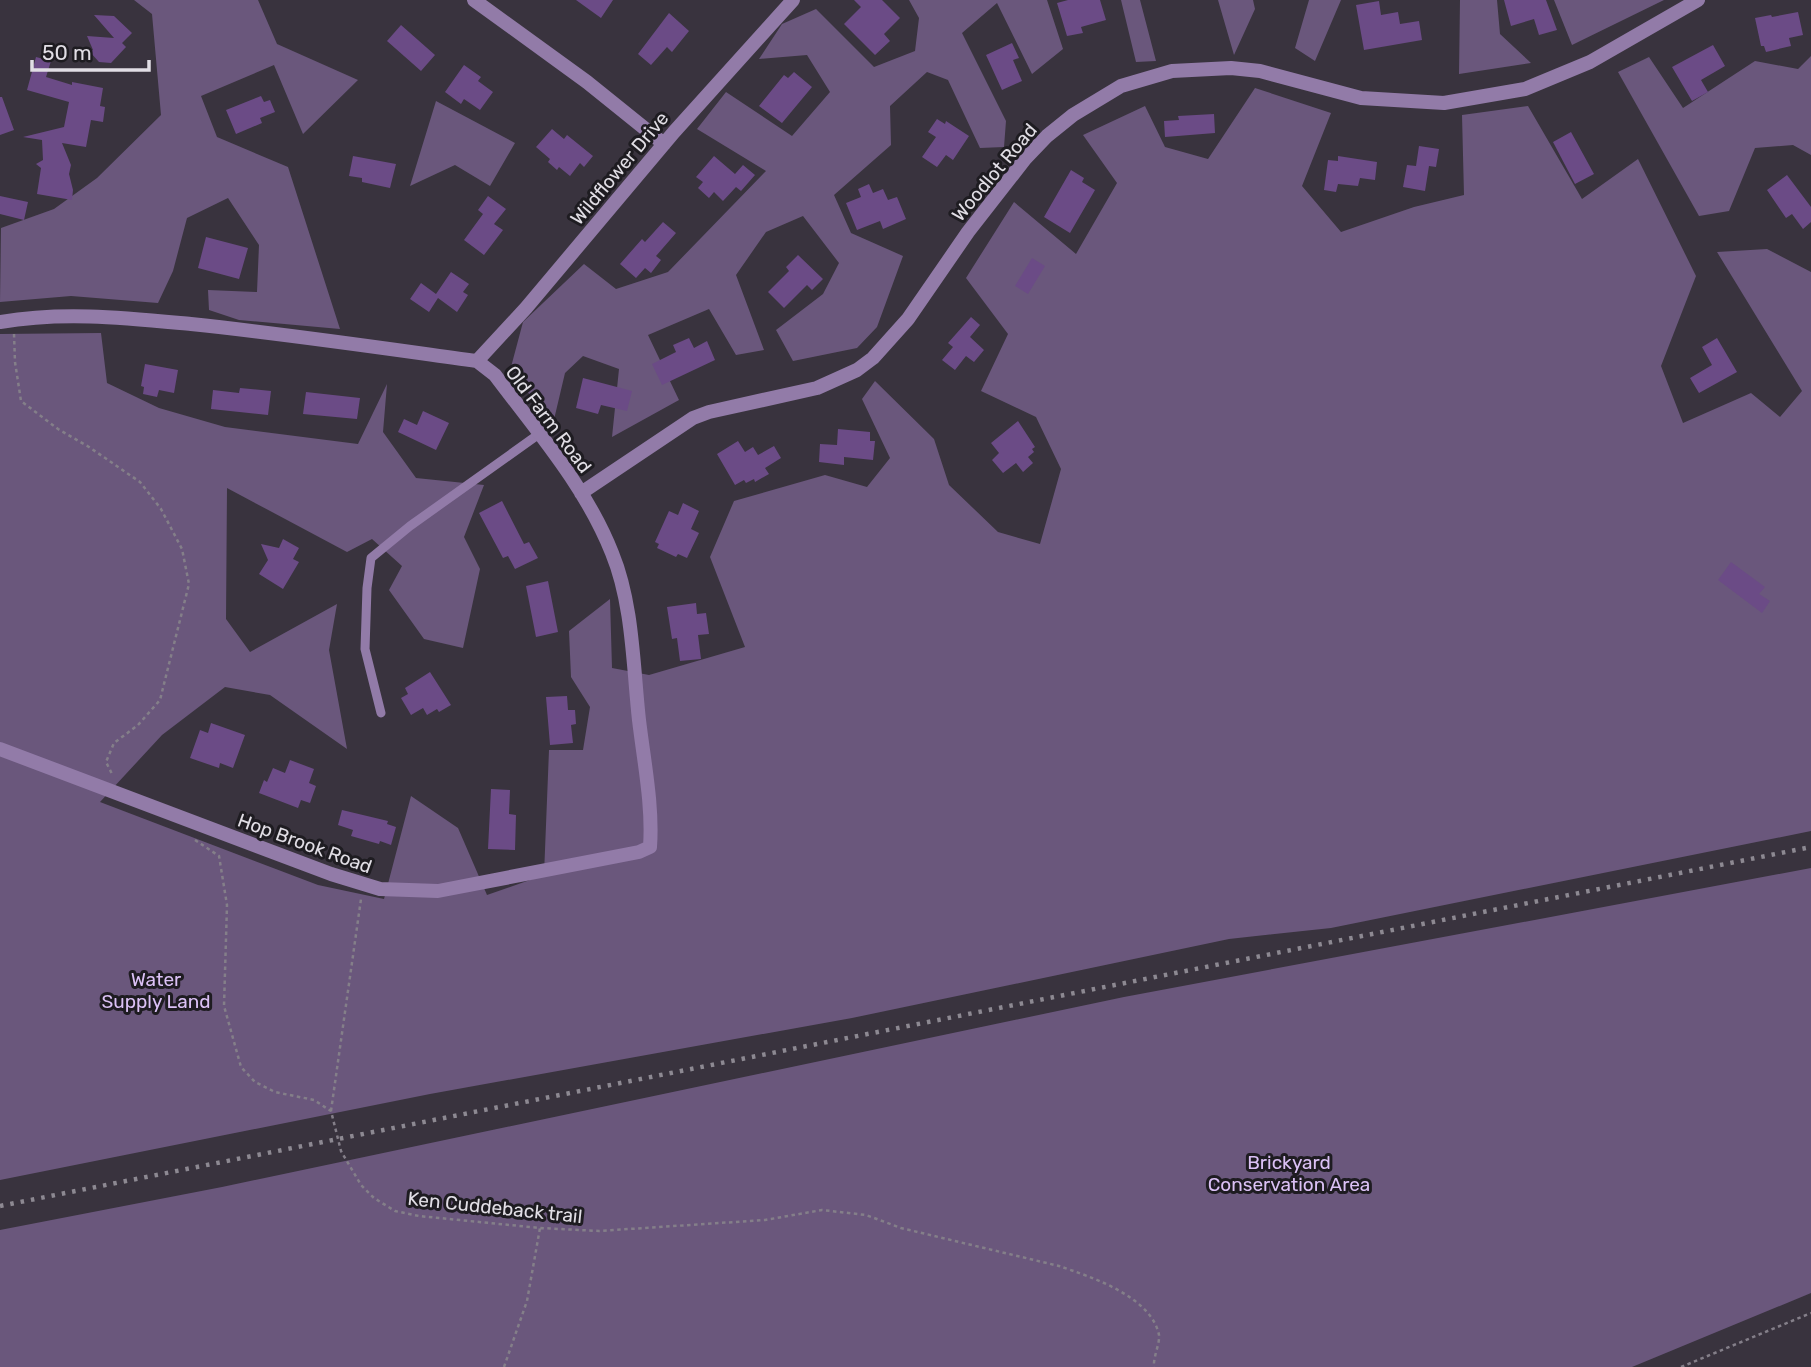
<svg xmlns="http://www.w3.org/2000/svg" width="1811" height="1367" viewBox="0 0 1811 1367" font-family="Rubik,sans-serif">
<style>
.green{fill:#6a577c}
.building{fill:#6b4b86}
.lines{fill:none;stroke-linecap:round;stroke-linejoin:round}
.path{stroke:#847f89;stroke-width:2.5;stroke-dasharray:3.5 3.5;stroke-linecap:butt}
.service{stroke:#927ba8;stroke-width:9}
.minor{stroke:#927ba8;stroke-width:14}
.rail{stroke:#8d8992;stroke-width:4.5;stroke-dasharray:3.5 7;stroke-linecap:butt}
.labels{text-anchor:middle;stroke-width:6;stroke-linejoin:round;paint-order:stroke}
.street-label{font-size:19px;fill:#e1dee5;stroke:#1e1c21}
.park-label{font-size:19px;fill:#dbc1f5;stroke:#1e1c21}
</style>
<rect width="100%" height="100%" fill="#39333e"/>
<path class="green" d="M134,0H258L277,44L358,80L303,134L274,65L201,96L217,137L288,167L340,329L239,320L209,310L208,290L257,292L259,245L228,198L187,218L173,271L158,303L71,296L0,302L1,228L54,209L97,178L161,115L152,14Z
M909,0H1047L1063,49L1032,74L997,3L962,33L1006,121L1004,147L980,148L948,80L927,72L890,106L891,145L834,195L851,233L903,256L877,327L857,348L793,361L776,330L823,294L839,263L803,216L766,232L736,275L764,350L736,355L709,309L648,335L679,400L612,437L619,369L583,356L565,373L552,428L511,367L523,322L584,264L616,289L668,272L766,171L697,129L726,92L792,136L830,92L807,55L759,59L782,24L816,9L874,67L915,51L919,18Z
M1121,0H1140L1156,61L1136,62Z
M1218,0H1253L1255,9L1234,55Z
M1309,0H1341L1315,61L1295,48Z
M1460,0H1497L1500,34L1531,63L1459,74Z
M1554,0H1664L1572,45Z
M1811,56V155L1793,145L1755,148L1729,211L1699,216L1618,72L1649,57L1683,108L1755,61L1798,69Z
M1255,88L1331,113L1302,186L1341,232L1414,207L1464,195L1462,115L1528,106L1582,199L1638,159L1696,276L1661,366L1683,423L1751,393L1780,417L1802,391L1717,252L1767,249L1811,272V831L1331,928L1229,939L852,1018L430,1094L0,1180V334L101,333L107,383L159,408L225,427L358,444L387,384L383,432L416,478L484,485L464,537L480,569L463,648L424,639L389,590L402,566L372,539L347,552L227,488L226,619L250,652L337,604L329,650L347,749L270,695L225,687L162,735L100,802L318,885L384,899L411,796L458,828L487,895L544,875L549,750H583L590,707L571,677L569,631L610,599L612,668L649,675L745,647L710,557L734,501L825,475L867,487L890,458L862,399L875,381L934,439L949,485L998,532L1040,544L1061,469L1036,417L981,391L1008,334L966,278L1014,202L1076,254L1117,183L1083,135L1145,106L1165,147L1208,159Z
M436,101L515,143L490,186L455,165L410,186Z
M1811,868V1293L1632,1367H0V1230L222,1187L1124,997Z"/>
<path class="building" d="M576,0H613L601,18Z
M854,0H882L900,18L884,34L890,41L875,55L844,24L861,7Z
M1068,0H1100L1106,20L1081,27L1083,33L1067,36L1057,3Z
M1504,0H1546L1557,30L1539,35L1534,19L1511,26Z
M1379,1L1381,15L1398,12L1400,24L1419,21L1422,40L1364,50L1356,5Z
M1798,12L1803,35L1789,38L1791,46L1766,52L1764,46H1761L1755,18L1771,15L1772,17Z
M669,13L689,31L672,52L667,47L651,65L638,54Z
M94,15L114,16L132,33L122,43L126,47L111,63L99,62L90,52L93,50L87,36L114,38Z
M401,25L435,55L421,71L387,41Z
M1012,43L1019,58L1013,60L1022,81L1002,90L986,55Z
M1713,45L1725,66L1701,80L1708,92L1692,101L1672,67Z
M36,57L51,61L46,77L72,85V82L103,88L100,106L105,107L103,122L91,120L86,147L62,143L71,165L69,174L73,190L72,200L37,194L41,168L36,164L43,160L42,140L23,137L64,127L69,102L27,90Z
M464,65L481,77L478,81L493,92L480,110L464,99L461,104L445,92Z
M794,72L812,87L782,123L759,106L784,75L788,78Z
M261,96L264,102L270,100L275,112L260,118L262,123L236,134L226,110Z
M0,97H2L14,130L0,135Z
M1214,114L1215,133L1165,137L1164,121L1179,120L1178,116Z
M937,119L945,124L946,121L969,136L953,160L946,155L937,167L922,157L936,137L928,132Z
M552,129L564,139L567,135L593,156L584,167L580,163L570,176L559,167L557,170L548,162L550,159L536,147Z
M1571,132L1594,174L1575,184L1553,142Z
M1419,146L1439,149L1436,167L1429,166L1425,191L1403,187L1407,165L1416,166Z
M353,156L396,164L390,188L362,182V178L349,176Z
M714,156L735,174L743,165L755,175L741,191L736,187L723,201L714,192L709,198L698,188L703,182L696,177Z
M1338,156L1377,162L1375,180L1360,178L1358,186L1338,184L1336,192L1324,190L1328,160L1338,161Z
M1071,170L1084,178L1082,182L1095,190L1070,233L1044,217Z
M1787,175L1811,207V222L1803,229L1792,214L1786,218L1767,190Z
M869,184L873,193L883,189L888,200L897,197L906,219L883,229L880,221L857,230L846,203L861,197L858,189Z
M0,196L28,202L24,220L0,214Z
M488,196L506,209L494,224L503,230L484,255L464,240L483,214L478,210Z
M663,222L676,233L656,256L661,260L651,273L645,268L636,278L620,264L642,239L645,242Z
M206,237L248,248L239,279L198,268Z
M798,255L823,279L812,290L807,285L784,308L768,292L789,271L786,267Z
M1032,258L1045,266L1028,294L1015,286Z
M451,272L469,284L463,292L468,295L457,312L438,298L429,312L410,299L421,283L436,294Z
M971,317L980,325L970,337L984,350L974,362L966,356L955,370L942,360L953,347L948,343Z
M689,338L694,348L707,341L715,360L662,385L652,364L676,352L673,345Z
M1717,338L1737,372L1699,393L1690,378L1712,365L1702,347Z
M145,364L178,370L174,393L159,390L157,397L143,394L144,387L141,386Z
M583,378L632,391L627,411L601,405L598,414L576,408Z
M240,388L271,391L268,415L211,409L213,390L239,393Z
M306,392L360,398L357,419L303,414Z
M423,411L449,423L436,450L398,432L404,419L417,425Z
M1018,421L1035,447L1032,449L1034,452L1028,457L1033,463L1023,472L1016,463L1003,473L992,460L999,453L991,443Z
M838,429L870,432V441H875L873,460L844,457V465L819,462L820,444L837,445Z
M738,441L745,452L753,447L758,455L774,446L781,458L765,468L769,474L755,482L754,479L746,483L744,480L735,485L717,454Z
M502,501L524,544L529,542L538,558L515,569L508,556L503,558L479,513Z
M683,503L699,511L691,529L699,533L687,558L678,554L676,557L657,548L659,544L655,542L669,511L678,515Z
M283,539L299,548L293,559L299,562L283,589L259,574L268,560L261,544L279,548Z
M1731,562L1765,587L1759,594L1770,601L1762,613L1718,580Z
M548,581L558,632L536,637L526,586Z
M696,603L697,614L706,613L709,634L698,635L701,659L680,661L677,638L672,639L667,607Z
M430,672L451,705L439,712L437,709L427,715L423,708L411,715L401,698L408,694L405,688Z
M567,696L568,710H575L576,724L571,725L573,743L550,745L546,697Z
M211,723L245,735L233,768L220,763L219,768L190,758L200,730L208,733Z
M290,760L314,769L309,783L316,786L310,803L301,800L298,808L259,793L264,780L267,782L273,768L285,773Z
M491,789L510,790L509,814L516,815L515,850L488,849Z
M342,810L388,821L387,824L396,827L391,845L380,841L379,844L351,836L353,830L338,825Z"/>
<g class="lines">
<path class="path" d="M14,334L15,362L21,401L58,429L89,447L140,482L161,509L182,549L189,584L160,700L138,725L114,743L106,762L113,776
M195,840L219,856L227,905L224,1006L241,1067L255,1082L275,1092L314,1100L331,1111L341,1151L361,1185L374,1198L395,1211L419,1216L540,1228L599,1231L765,1220L822,1210L866,1215L901,1228L1059,1266C1091,1277 1151,1296 1159,1335C1160,1344 1153,1357 1154,1367
M331,1111L361,899
M504,1367L527,1301L540,1228
M1681,1367L1811,1313"/>
<path class="service" d="M381,713L365,649L367,588L371,558L410,526L539,434"/>
<path class="minor" d="M474,0L587,82L664,144
M0,322C64,311 127,318 191,324C287,334 382,348 477,361L495,375C537,431 586,487 612,553C633,604 633,666 639,720C644,762 653,806 650,847L639,852L438,891L380,889L331,874L0,749
M477,361L526,308L674,132L793,0
M581,493L693,418L709,412L817,388L857,370L873,358L908,319L968,232L1025,159L1047,136L1073,115L1121,86L1172,71L1231,68L1260,71L1361,98L1444,103L1525,89L1590,62L1698,0"/>
<path class="rail" d="M0,1206L1811,847"/>
</g>
<g class="labels">
<g class="street-label">
<text transform="translate(619 168) rotate(-50)" y="7">Wildflower Drive</text>
<text transform="translate(994 172) rotate(-50)" y="7">Woodlot Road</text>
<text transform="translate(549 419) rotate(53)" y="7">Old Farm Road</text>
<text transform="translate(305 843) rotate(20)" y="7">Hop Brook Road</text>
<text transform="translate(495 1207) rotate(6)" y="7">Ken Cuddeback trail</text>
</g>
<g class="park-label">
<text x="156" y="986">Water<tspan x="156" dy="22">Supply Land</tspan></text>
<text x="1289" y="1169">Brickyard<tspan x="1289" dy="22">Conservation Area</tspan></text>
</g>
</g>
<path d="M32 60v10h117v-10" fill="none" stroke="#e1dee5" stroke-width="3.5"/>
<text x="42" y="60" font-size="21" fill="#e1dee5" stroke="#1e1c21" stroke-width="5" paint-order="stroke">50 m</text>
</svg>
